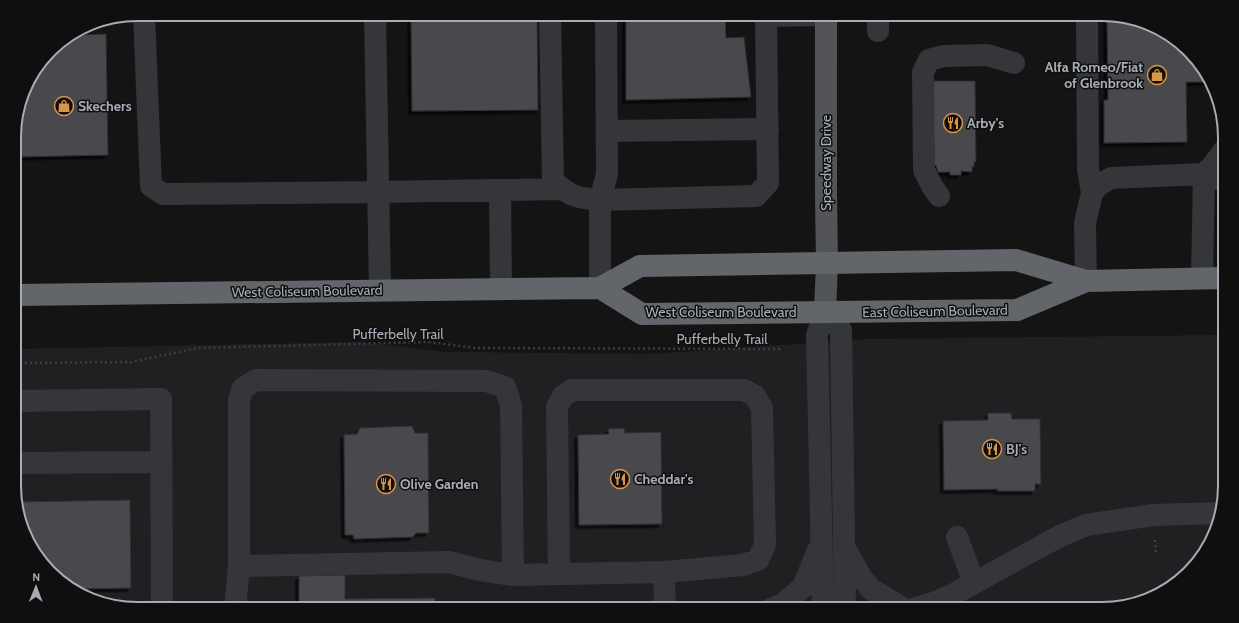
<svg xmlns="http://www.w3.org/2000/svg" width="1239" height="623" viewBox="0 0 1239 623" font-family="Cabin,sans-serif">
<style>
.built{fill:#202022}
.building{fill:#484a4d;stroke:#2e2e31;filter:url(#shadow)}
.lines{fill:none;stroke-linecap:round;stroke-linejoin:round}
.path{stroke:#3b3d40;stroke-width:2.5;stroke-dasharray:2 3;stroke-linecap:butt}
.minor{stroke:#35363a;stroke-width:22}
.major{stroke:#525458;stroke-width:22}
.highway{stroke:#62656a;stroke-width:22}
.labels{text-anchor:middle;stroke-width:3;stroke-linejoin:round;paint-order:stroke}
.poi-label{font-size:14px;font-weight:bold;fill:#a7acb4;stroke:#0f0f10;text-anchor:start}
.street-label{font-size:14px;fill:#a7acb4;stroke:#0f0f10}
.rim{fill:none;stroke:#a7acb4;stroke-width:2}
</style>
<defs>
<filter id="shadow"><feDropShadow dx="-3.5" dy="3.5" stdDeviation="0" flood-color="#0009"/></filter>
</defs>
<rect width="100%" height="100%" fill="#141415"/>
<path class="built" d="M1225,335V486L1212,540L1170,588L1110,609H137L83,596L39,561L15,502V349L359,342L447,352L649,354L869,339Z"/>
<path class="building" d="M411,14H537L538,110L412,111Z
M626,14H725L726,38L744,37L751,97L626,100Z
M1107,15L1156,27L1204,69L1209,82H1186L1187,142L1104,143V100H1108Z
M82,28V35L106,34L108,155L14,157V129L27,83L56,45Z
M933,81H975L976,162H974V167H972V172L961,171V175H950V172H938L936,165L934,166Z
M988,413H1011L1012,419H1040L1041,484H1035V491H997L998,489L944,490L943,421L988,420Z
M412,426L415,433H428L429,533H416L413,537L354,539L353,535H345L344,435L357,434L360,428Z
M624,428L625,433L661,432L662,524L579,525L578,435L609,434L608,429Z
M130,500L131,588L74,589L39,561L15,502Z
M345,575V599L435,598V609H253V603L299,602V576Z"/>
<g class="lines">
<path class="path" d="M15,363L131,362L198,348L428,342L476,348L783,349
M1155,540L1156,555"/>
<path class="minor" d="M144,14L151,186L163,194L378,192L562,189
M375,14L380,290
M550,14L553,181C571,197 577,198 600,200V288
M606,14L607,174L600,200L756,196L768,183L766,14
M878,14V31
M1087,14L1088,169L1092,193
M766,16L826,15
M607,131L768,129
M1224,150L1213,165L1204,174L1224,181
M500,190L501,289
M939,196L932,186L924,170L923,72L929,60L944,56L987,55L1014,63
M1086,281L1085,223L1092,193L1099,185L1111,178L1204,174L1202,278
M15,401L161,399L162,609
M15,463L161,462
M957,537L974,583
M845,548L861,577L871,589L904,609
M239,566V400L243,388L256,380L486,381L505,387L511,405L513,575
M559,574L557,407L563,396L572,390H744L755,396L762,408L765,545L758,560L743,565L664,572
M235,609L239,566L449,562L480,570L513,575L664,572L665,609
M771,609L783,604L803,587L818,550
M823,609L817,335L825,312L841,330L845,609
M913,609L936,602L954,594L1060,536L1086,525L1153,515L1219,513"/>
<path class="major" d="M825,312L827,263L826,195V14"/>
<path class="highway" d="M600,288L642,314L1017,310L1086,281
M15,295L600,288L640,266L1016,260L1086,281L1224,278"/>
</g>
<defs>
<symbol id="shop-ring" viewBox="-11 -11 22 22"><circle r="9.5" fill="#0f0f10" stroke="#da9647" stroke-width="1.5"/><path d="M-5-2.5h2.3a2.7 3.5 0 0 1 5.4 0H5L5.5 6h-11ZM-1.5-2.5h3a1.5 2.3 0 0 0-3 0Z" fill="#da9647"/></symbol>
<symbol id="restaurant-ring" viewBox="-11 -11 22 22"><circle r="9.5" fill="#0f0f10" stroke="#da9647" stroke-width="1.5"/><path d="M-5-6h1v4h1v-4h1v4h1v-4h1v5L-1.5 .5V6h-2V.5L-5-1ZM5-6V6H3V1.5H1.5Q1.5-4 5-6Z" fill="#da9647"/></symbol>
</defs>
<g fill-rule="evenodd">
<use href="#shop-ring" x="1146" y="64" width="22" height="22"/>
<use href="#shop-ring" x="53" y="95" width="22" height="22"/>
<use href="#restaurant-ring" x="942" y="112" width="22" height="22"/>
<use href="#restaurant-ring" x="981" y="438" width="22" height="22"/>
<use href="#restaurant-ring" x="609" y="468" width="22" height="22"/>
<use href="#restaurant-ring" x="375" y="473" width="22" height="22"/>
</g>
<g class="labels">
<g class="poi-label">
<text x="1143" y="72" text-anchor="end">Alfa Romeo/Fiat<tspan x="1143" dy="16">of Glenbrook</tspan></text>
<text x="78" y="111">Skechers</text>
<text x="967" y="128">Arby's</text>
<text x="1006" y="454">BJ's</text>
<text x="634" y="484">Cheddar's</text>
<text x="400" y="489">Olive Garden</text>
</g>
<g class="street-label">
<text transform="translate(826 163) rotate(-90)" y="5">Speedway Drive</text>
<text transform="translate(307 291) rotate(-1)" y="5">West Coliseum Boulevard</text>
<text transform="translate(935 311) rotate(-1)" y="5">East Coliseum Boulevard</text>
<text x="721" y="317">West Coliseum Boulevard</text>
<text x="398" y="339">Pufferbelly Trail</text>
<text x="722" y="344">Pufferbelly Trail</text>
</g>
</g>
<path d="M0 0H1239V623H0ZM137 21H1102A116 116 0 0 1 1218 137V486A116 116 0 0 1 1102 602H137A116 116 0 0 1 21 486V137A116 116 0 0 1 137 21Z" fill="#0f0f10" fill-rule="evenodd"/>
<path class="rim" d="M137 21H1102A116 116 0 0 1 1218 137V486A116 116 0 0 1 1102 602H137A116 116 0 0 1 21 486V137A116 116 0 0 1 137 21Z"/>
<g transform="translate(36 587) rotate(1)" stroke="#0f0f10" stroke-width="3" paint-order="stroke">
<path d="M0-3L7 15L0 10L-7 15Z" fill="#a7acb4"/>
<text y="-6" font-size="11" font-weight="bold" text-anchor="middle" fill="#a7acb4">N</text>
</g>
</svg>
